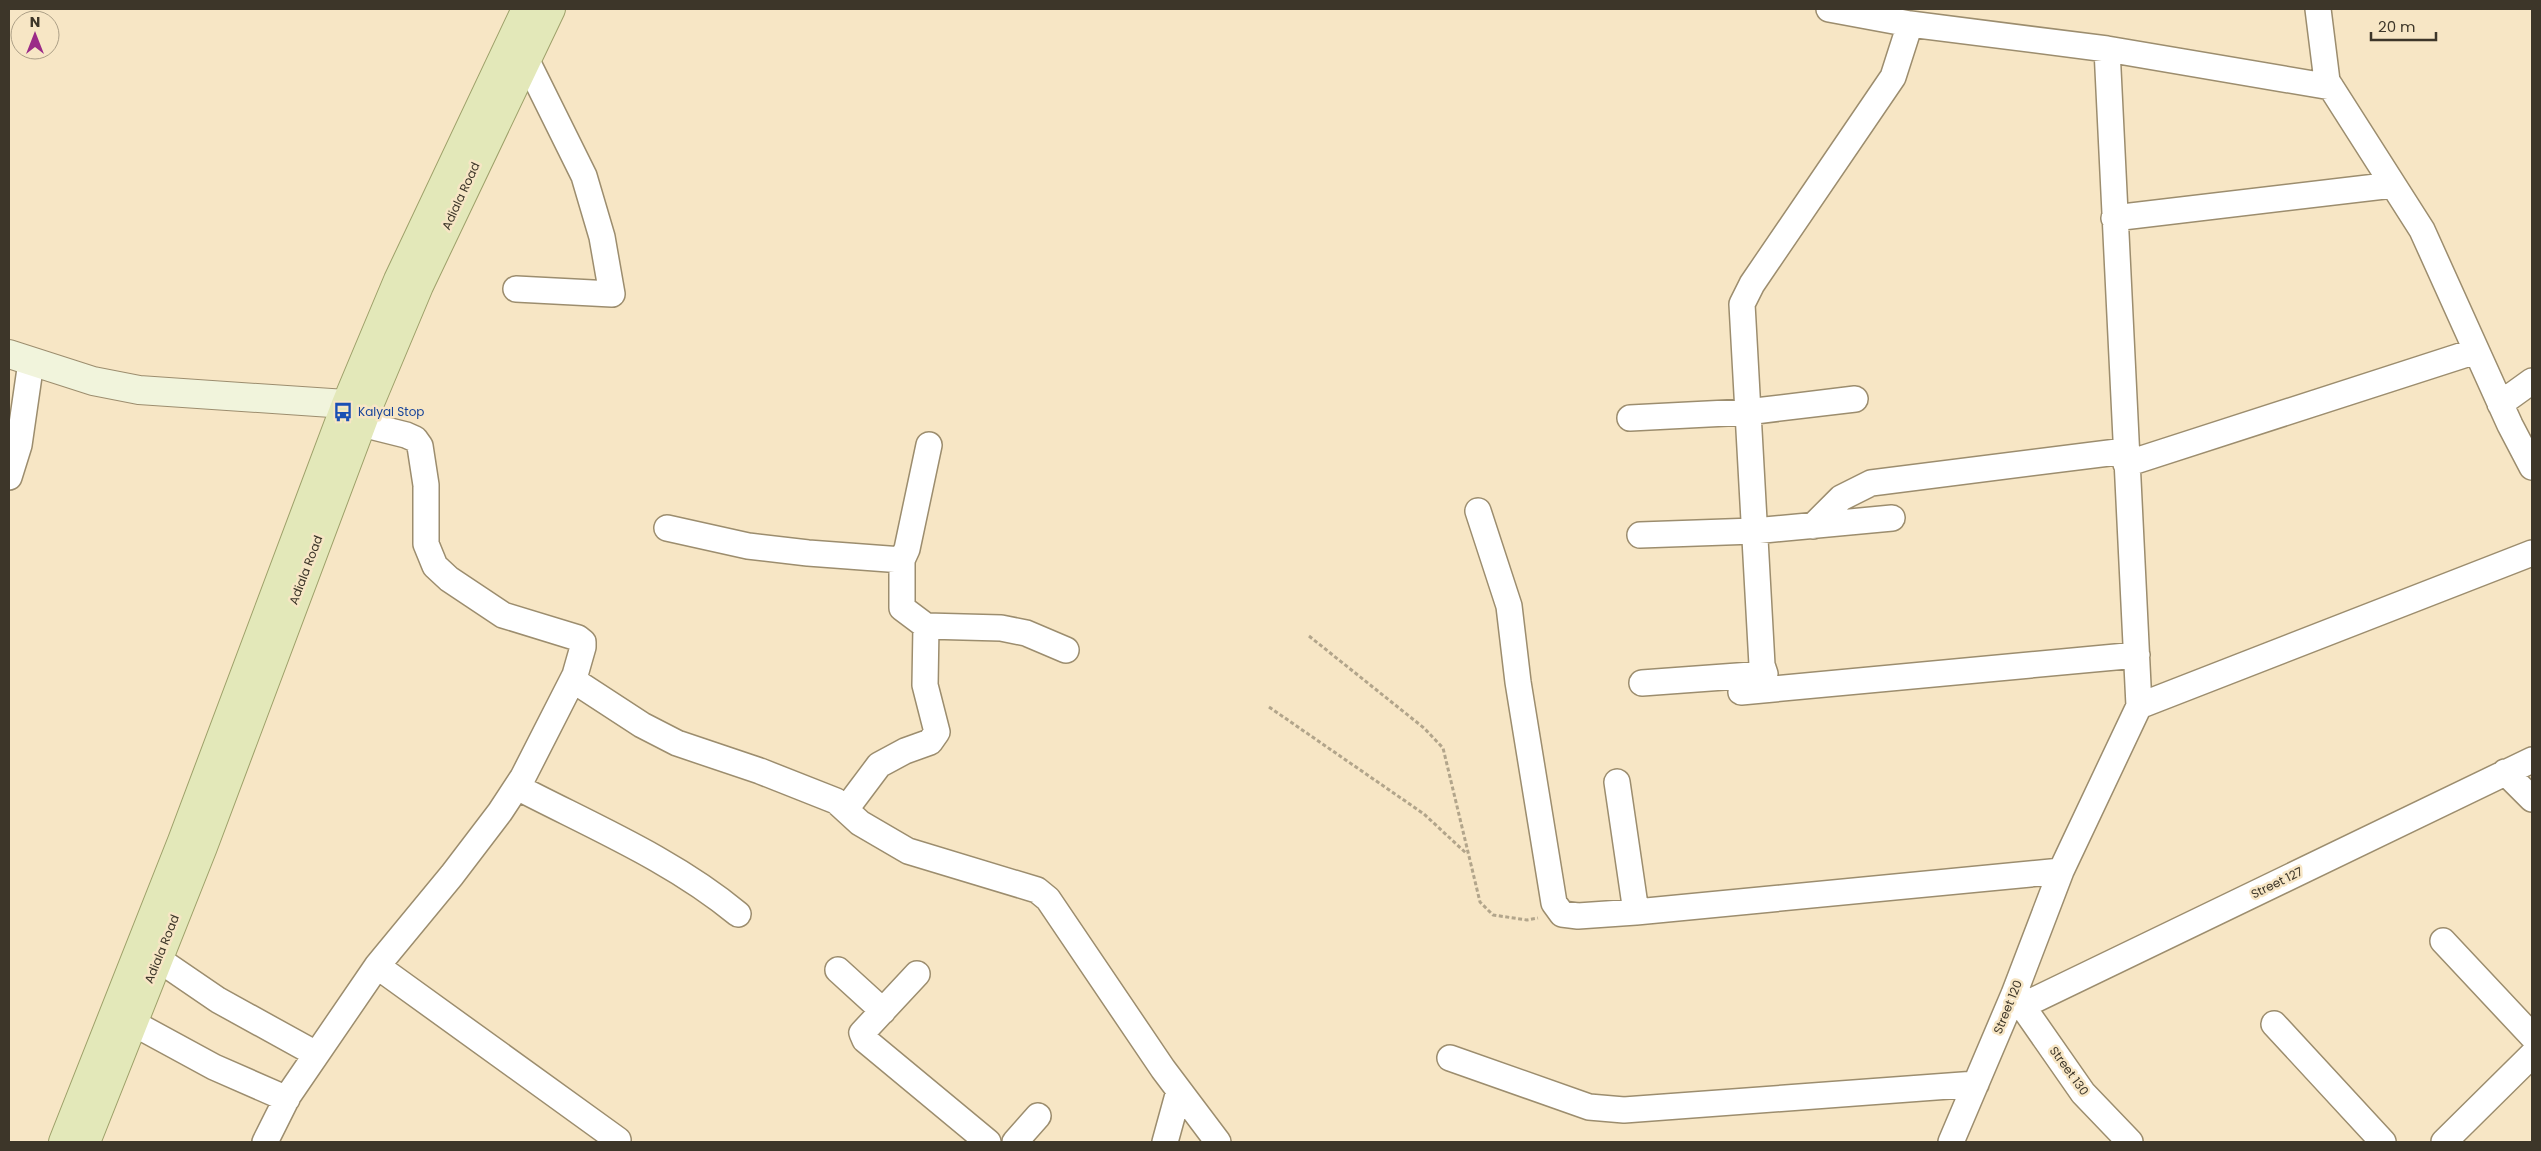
<svg xmlns="http://www.w3.org/2000/svg" width="2541" height="1151" viewBox="0 0 2541 1151" font-family="Poppins,sans-serif">
<style>
.lines{fill:none;stroke-linecap:round;stroke-linejoin:round}
.street-casing{stroke:#9c8d6e;stroke-width:28}
.secondary-casing{stroke:#9c8d6e;stroke-width:30}
.primary-casing{stroke:#9da069;stroke-width:30}
.path{stroke:#b2a58b;stroke-width:3;stroke-dasharray:4 2.5;stroke-linecap:butt}
.street{stroke:#fff;stroke-width:25}
.secondary{stroke:#f1f4dc;stroke-width:28}
.primary{stroke:#e3e8b9;stroke-width:28}
.labels{text-anchor:middle;stroke-width:5;stroke-linejoin:round;paint-order:stroke}
.street-label{font-size:12px;fill:#3d3629;stroke:#f7e6c5}
.transit-label{font-size:12px;fill:#164399;stroke:#f7e6c5;text-anchor:start}
</style>
<rect width="100%" height="100%" fill="#f7e6c5"/>
<g class="lines">
<defs>
<path id="street" d="M1829,9L1910,24L2107,49L2331,87
M2318,9L2327,81L2422,230L2510,425L2532,467
M2114,218L2393,185
M516,289L612,294L602,237L584,176L526,59
M2500,404L2532,381
M1630,418L1747,412L1855,399
M929,445L907,549L902,560V608L926,626L1001,628L1026,633L1066,650
M2126,464L2476,351
M9,477L19,445L31,362
M1478,511L1509,606L1518,682L1554,903L1562,914L1578,916L1636,912L2061,871L2139,706L2107,49
M1813,526L1841,498L1871,483L2125,451
M667,528L748,546L808,553L902,560
M1640,535L1754,531L1892,518
M573,680L642,725L677,743L760,771L836,801L860,823L908,851L1037,890L1048,899L1163,1069L1218,1142
M1642,683L1765,674L1762,665L1742,304L1752,284L1893,77L1910,24
M1741,692L2137,655
M2139,706L2532,553
M2505,772L2532,799
M1617,782L1636,912
M517,787C592,826 673,860 738,914
M846,809L879,765L905,751L930,742L937,732L925,685L926,626
M2443,941L2532,1036
M158,959L218,1000L316,1054
M377,966L618,1140
M838,970L883,1011
M917,974L862,1033L865,1040L988,1142
M2014,994L2083,1093L2130,1142
M2022,1006L2532,760
M133,1023L214,1067L287,1099
M2274,1024L2383,1142
M1450,1058L1589,1107L1624,1110L1976,1084
M265,1142L288,1096L377,966L452,875L500,812L523,777L575,675L583,647V642L578,638L503,615L449,579L435,566L426,544V485L420,446L415,439L406,435L362,424
M1015,1142L1038,1116
M1165,1142L1179,1091
M1951,1142L2014,994L2061,871
M2444,1142L2532,1055"/>
<path id="secondary" d="M9,354L93,381L139,390L346,404L367,410"/>
<path id="primary" d="M63,1142L182,841L346,404L398,280L526,9
M86,1142L203,847L367,410L419,286L551,9"/>
</defs>
<use href="#street" class="street-casing"/>
<use href="#secondary" class="secondary-casing"/>
<use href="#primary" class="primary-casing"/>
<path class="path" d="M1309,636L1424,728L1443,748L1480,902L1493,915L1527,920L1538,918
M1269,707L1424,814L1467,854"/>
<use href="#street" class="street"/>
<use href="#secondary" class="secondary"/>
<use href="#primary" class="primary"/>
</g>
<defs>
<symbol id="bus-bare" viewBox="-9 -9 18 18"><path d="M-5-6H5V4H4V6H2V4H-2V6H-4V4H-5ZM-3.5-4V0h7V-4ZM-3.5 1.2v1.5H-2V1.2ZM2 1.2v1.5H3.5V1.2Z" fill="#1a4fb4" stroke="#f7e6c5" stroke-width="2.5" paint-order="stroke"/></symbol>
</defs>
<g fill-rule="evenodd">
<use href="#bus-bare" x="329" y="398" width="28" height="28"/>
</g>
<g class="labels">
<g class="street-label">
<text transform="translate(461 196) rotate(-65)" y="4">Adiala Road</text>
<text transform="translate(306 570) rotate(-69)" y="4">Adiala Road</text>
<text transform="translate(2277 883) rotate(-26)" y="4">Street 127</text>
<text transform="translate(162 949) rotate(-68)" y="4">Adiala Road</text>
<text transform="translate(2008 1007) rotate(-68)" y="4">Street 120</text>
<text transform="translate(2069 1071) rotate(54)" y="4">Street 130</text>
</g>
<g class="transit-label">
<text x="358" y="416">Kalyal Stop</text>
</g>
</g>
<rect width="2541" height="1151" fill="none" stroke="#3d3629" stroke-width="20"/>
<g transform="translate(35 35)"><circle r="24" fill="#f7e6c5" stroke="#ada087"/>
<path d="M0-4L9 19L0 12L-9 19Z" fill="#9b2a88"/>
<text y="-8" font-size="14" font-weight="bold" text-anchor="middle" fill="#3d3629">N</text>
</g>
<path d="M2371 32v8h65v-8" fill="none" stroke="#3d3629" stroke-width="2.5"/>
<text x="2378" y="32" font-size="15" fill="#3d3629" stroke="#f7e6c5" stroke-width="4" paint-order="stroke">20 m</text>
</svg>
